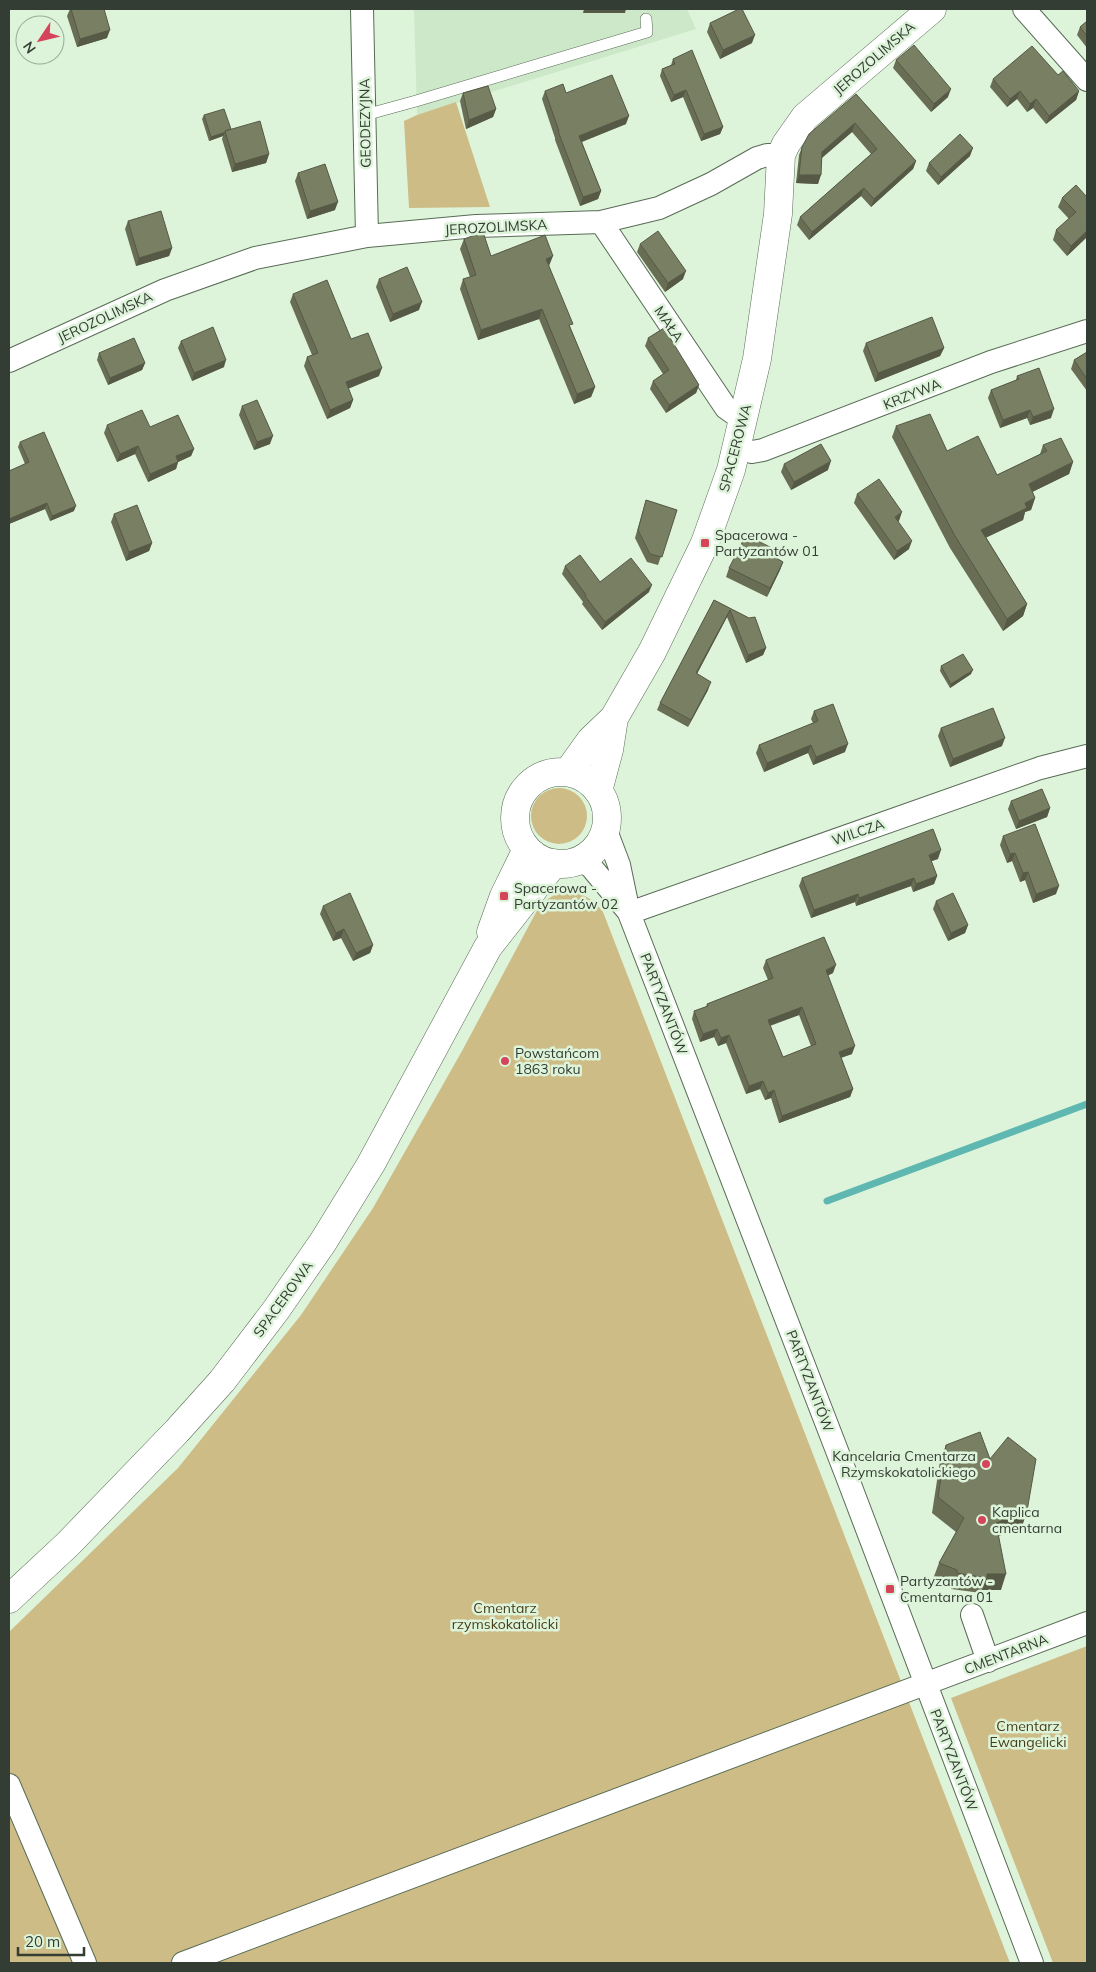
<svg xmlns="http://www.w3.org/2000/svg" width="1096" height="1972" viewBox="0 0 1096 1972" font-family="Mulish,sans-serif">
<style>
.built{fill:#cde8c9}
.green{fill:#cebc86}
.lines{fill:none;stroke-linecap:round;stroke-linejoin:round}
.stream{stroke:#5eb7b0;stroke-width:7}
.lane-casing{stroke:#586c55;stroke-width:12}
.street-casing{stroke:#586c55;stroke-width:24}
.secondary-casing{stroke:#586c55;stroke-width:29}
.lane{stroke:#fff;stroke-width:11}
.street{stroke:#fff;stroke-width:22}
.secondary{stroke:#fff;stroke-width:28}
.wall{fill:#686d54;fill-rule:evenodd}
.shaded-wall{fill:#555945}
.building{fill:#797f62;stroke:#555945;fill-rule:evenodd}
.poi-dot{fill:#d5445b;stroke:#ddf4da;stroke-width:2}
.labels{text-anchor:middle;stroke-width:5;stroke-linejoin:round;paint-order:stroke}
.street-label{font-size:14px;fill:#343d33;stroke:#ddf4da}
.poi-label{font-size:14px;fill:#343d33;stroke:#ddf4da;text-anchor:start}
.park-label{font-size:14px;fill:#493d18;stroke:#ddf4da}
</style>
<rect width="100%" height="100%" fill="#ddf4da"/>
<path class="built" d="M414,9H687L696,29L417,115Z"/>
<path class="green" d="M456,102L490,207L409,208L404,121L417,115Z
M531 816a28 28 0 1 1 56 0a28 28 0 1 1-56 0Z
M567,892C583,892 593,899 603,912L1010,1963H9V1632L178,1468L301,1315L373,1208L462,1051L541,903L556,894Z
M1087,1646V1963H1053L951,1698Z"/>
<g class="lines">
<path class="stream" d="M827,1201L1087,1104"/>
<defs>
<path id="lane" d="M365,115L416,101L647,32L646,19"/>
<path id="street" d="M362,9L367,236
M1024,9L1087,80
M601,222L726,408L743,420
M9,361L165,290L255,258L367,236L476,226L601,222L659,208L711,184L757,158L767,155H781
M737,449L752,452L763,450L991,362L1087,331
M605,828L619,865L629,913L846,1474L1032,1963
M581,859L592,868L627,910
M629,913L1040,768L1087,756
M972,1615L988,1661
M9,1785L85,1963
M183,1963L1087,1623"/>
<path id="secondary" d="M568,772L591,740L614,718L652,652L705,543L731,470L757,359L778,214L781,155L786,144L805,117L932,9
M515 818a46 46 0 1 1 92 0a46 46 0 1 1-92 0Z
M598,791L609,750L614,718
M491,932L504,896L527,849
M9,1599L68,1544L177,1431L222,1381L276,1310L323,1242L371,1164L488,947L554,863"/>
</defs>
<use href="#lane" class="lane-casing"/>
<use href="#street" class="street-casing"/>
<use href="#secondary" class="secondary-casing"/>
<use href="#lane" class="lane"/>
<use href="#street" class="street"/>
<use href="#secondary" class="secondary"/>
</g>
<path class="wall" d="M70,9H104L107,38L77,47L67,16Z
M1087,21V48L1077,35L1080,27Z
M710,23L752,43L720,59L707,32Z
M673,59L723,127L720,134L701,141L683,97L671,102L660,76L662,69L671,65Z
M896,60L948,97L931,112L893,68Z
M1058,75L1079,91L1076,100L1046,124L1033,108L1027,112L1017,99L1007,107L990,87L993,79Z
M545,91L566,93L626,124L582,142L601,191L598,199L580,206L555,140V138L542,99Z
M463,93L496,109L493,117L466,129L460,101Z
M856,94L916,161L913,169L871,207L861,196L809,240L797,225L800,217L871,154L852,132L822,158L818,184L796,183L799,155L802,147Z
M204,115L231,129L269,154L266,163L232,172L222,139L223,136L209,141L202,119Z
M970,156L938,185L926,171L929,163Z
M298,173L335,210L307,219L295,181Z
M1076,185L1087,237L1067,256L1053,240L1056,230L1069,219L1058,207L1062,198Z
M128,221L172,248L169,256L136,266L125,229Z
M464,239L491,256L549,266L571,329L595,387L591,397L574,404L539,319L478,340L460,289L463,279L470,277L460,249Z
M640,244L683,279L665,292L637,252Z
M379,279L419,310L390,322L376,287Z
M293,294L351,339L379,376L348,388L353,400L350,408L327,419L304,366L307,357L312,355L290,302Z
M648,338L699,385L696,393L666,413L650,389L653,381L663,374L645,346Z
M181,341L224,367L192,381L178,348Z
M866,343L944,348L940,356L875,382L863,351Z
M1087,352V391L1071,369L1074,360Z
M99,353L145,363L142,370L108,385L97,360Z
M1017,376L1051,418L1030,425L1027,418L1000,428L988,398L991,390L1016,380Z
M242,406L270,444L254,450L239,415Z
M107,425L150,427L194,449L191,456L178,462L176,469L148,482L135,454L117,462L104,433Z
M896,426L997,475L1040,454L1043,445L1073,462L1069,474L1032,492L1035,498L1031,510L1025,512L1023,520L986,537L1027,604L1023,616L1003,631L950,548L892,437Z
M20,442L74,511L50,521L45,509L9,524V471L25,464L18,447Z
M784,464L828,470L791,490L781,472Z
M857,494L899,521H898L909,549L894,560L854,503Z
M646,500L677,510L658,565L647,562L635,538Z
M114,514L152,543L149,551L126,561L111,522Z
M776,550L773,557L783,562L780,570L767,597L726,577L729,568Z
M565,566L600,582L649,592L602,630L582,604L583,602L562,574Z
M714,600L749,618L766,648L763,655L746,663L727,617L697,674L708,690L688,727L657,710L660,703Z
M941,666L971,674L950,688L940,671Z
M814,711L845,752L813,765L808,753L764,772L756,753L759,745L813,723L811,719Z
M941,728L1002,746L950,767L938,736Z
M1011,801L1050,808L1047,817L1016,829L1008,809Z
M1003,836L1056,894L1033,903L1025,880L1020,882L1012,861L1007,863L1000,845Z
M938,859L931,861L937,876L934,884L913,892L911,886L856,906L855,902L811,918L799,886L802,878Z
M936,901L968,925L965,933L948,941L933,909Z
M323,906L373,945L370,953L353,961L341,938L333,941L320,914Z
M766,960L833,973L828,975L852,1054L841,1058L853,1089L850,1097L779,1123L771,1098L765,1100L760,1089L746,1094L726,1043L718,1046L714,1037L700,1042L692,1019L694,1011L706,1007L707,1004L768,980L763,968ZM799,1015L811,1046L783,1057L770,1026Z
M946,1445L990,1459L1022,1527L999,1536L1001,1590H982L981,1593L951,1589V1586L933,1579L939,1563L956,1532L932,1513L940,1461Z"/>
<path class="shaded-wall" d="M584,9H626L625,13H583Z
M110,30L107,38L77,47L80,39Z
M755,35L752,43L720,59L723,50Z
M951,89L948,97L931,112L934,104Z
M686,90L683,97L671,102L674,95Z
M1020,91L1017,99L1007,107L1010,99Z
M1079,91L1076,100L1046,124L1049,116Z
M1036,99L1033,108L1027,112L1030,104Z
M496,109L493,117L466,129L469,120Z
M629,116L626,124L576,144L579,136Z
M855,123L852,132L819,160L822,152Z
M723,127L720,134L701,141L704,134Z
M225,132L223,136L209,141L211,137Z
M973,148L970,156L938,185L941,177Z
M269,154L266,163L232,172L235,164Z
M916,161L913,169L871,207L874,199Z
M799,175H821L818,184L796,183Z
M864,188L861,196L809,240L812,232Z
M601,191L598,199L580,206L583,197Z
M338,202L335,210L307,219L310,211Z
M1087,231V237L1067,256L1071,246Z
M172,248L169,256L136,266L139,258Z
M553,256L549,266L546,259Z
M686,271L683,279L665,292L668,283Z
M422,302L419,310L390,322L393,314Z
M542,309L539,319L478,340L481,330Z
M944,348L940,356L875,382L878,373Z
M226,360L224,367L192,381L194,373Z
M145,363L142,370L108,385L110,378Z
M382,368L379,376L343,391L346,382Z
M699,385L696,393L666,413L669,405Z
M595,387L591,397L574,404L577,394Z
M353,400L350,408L327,419L330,410Z
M1054,409L1051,418L1030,425L1033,417Z
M1030,410L1027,418L1000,428L1003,420Z
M273,436L270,444L254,450L257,442Z
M138,446L135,454L117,462L120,454Z
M194,449L191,456L178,462L176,469L148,482L150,474L176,456Z
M831,461L828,470L791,490L794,482Z
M1073,462L1069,474L1024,496L1029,484Z
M1035,498L1031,510L1025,512L1023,520L977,542L981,530L1025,503Z
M47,503L45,509L9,524V519Z
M76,506L74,511L50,521L52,516Z
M902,512L899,521L892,525L895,517Z
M912,541L909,549L894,560L897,551Z
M152,543L149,551L126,561L129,552Z
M783,562L780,570L767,597L770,588Z
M652,585L649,592L602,630L605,622Z
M1027,604L1023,616L1003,631L1007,619Z
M730,610L727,617L693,681L696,673Z
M766,648L763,655L746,663L748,655Z
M973,670L971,674L950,688L951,684Z
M711,682L708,690L688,727L691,720Z
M1005,738L1002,746L950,767L953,759Z
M848,744L845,752L813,765L816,757Z
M811,745L808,753L764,772L767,763Z
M1050,808L1047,817L1016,829L1019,821Z
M941,850L938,859L926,863L929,855Z
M1015,853L1012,861L1007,863L1010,854Z
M1028,872L1025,880L1020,882L1023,873Z
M937,876L934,884L913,892L916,884Z
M914,878L911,886L856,906L859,898Z
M1059,886L1056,894L1033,903L1036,894Z
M858,894L855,902L811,918L814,910Z
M968,925L965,933L948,941L951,933Z
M344,929L341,938L333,941L336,933Z
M373,945L370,953L353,961L356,953Z
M836,965L833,973L823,978L826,970Z
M802,1007L799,1015L765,1027L768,1020Z
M717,1029L714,1037L700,1042L703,1034Z
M729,1035L726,1043L718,1046L721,1038Z
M855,1046L852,1054L836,1059L839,1052Z
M763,1081L760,1089L746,1094L749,1086Z
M853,1089L850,1097L779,1123L782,1116Z
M774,1090L771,1098L765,1100L768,1093Z
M1027,1511L1022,1527L991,1539L996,1523Z
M987,1574H1006L1001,1590H982Z"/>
<path class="building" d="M71,9H104L110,30L80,39Z
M739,9H742L755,35L723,50L710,23Z
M1087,21V36L1080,27Z
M914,45L951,89L934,104L896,60Z
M1032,46L1058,75L1063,71L1079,91L1049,116L1036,99L1030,104L1020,91L1010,99L993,79Z
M692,50L723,127L704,134L686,90L674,95L662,69L675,64L673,59Z
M612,75L629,116L579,136L601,191L583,197L558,131H559L545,91L563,84L566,93Z
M488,86L496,109L469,120L463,93Z
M856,94L916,161L874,199L864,188L812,232L800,217L877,149L855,123L822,152L821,175H799L802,147L809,134Z
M224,109L231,129L225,131L226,132L211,137L204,115Z
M260,121L269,154L235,164L225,131Z
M960,134L973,148L941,177L929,163Z
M325,164L338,202L310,211L298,173Z
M1076,185L1087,197V231L1071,246L1056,230L1076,212L1062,198Z
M161,211L172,248L139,258L128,221Z
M658,231L686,271L668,283L640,244Z
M483,232L491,256L545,235L553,256L546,259L573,324L569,325L595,387L577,394L542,309L481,330L463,279L476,275L464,239Z
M407,267L422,302L393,314L379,279Z
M327,280L351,339L368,333L382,368L346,382L353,400L330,410L307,357L318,353L293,294Z
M932,317L944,348L878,373L866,343Z
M213,327L226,360L194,373L181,341Z
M664,328L699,385L669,405L653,381L669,370L648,338Z
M134,338L145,363L110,378L99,353Z
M1087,352V379L1074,360Z
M1039,368L1054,409L1033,417L1030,410L1003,420L991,390L1019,379L1017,376Z
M257,400L273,436L257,442L242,406Z
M142,410L150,427L178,415L194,449L176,456L178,462L150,474L138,446L120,454L107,425Z
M930,414L947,451L978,436L997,475L1047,451L1043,445L1061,438L1073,462L1029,484L1035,498L1025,503L1027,508L981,530L1027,604L1007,619L955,536L896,426Z
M44,432L76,506L52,516L47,503L9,519V471L29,462L20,442Z
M821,444L831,461L794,482L784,464Z
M879,479L902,512L895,517L912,541L897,551L857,494Z
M646,500L677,510L662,557L650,554L638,530Z
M137,505L152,543L129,552L114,514Z
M746,535L776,550L773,556L783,562L770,588L729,568Z
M580,555L600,582L631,558L652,585L605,622L585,596L586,595L565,566Z
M714,600L749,618L755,617L766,648L748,655L730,610L696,673L711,682L691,720L660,703Z
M963,654L973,670L951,684L941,666Z
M833,704L848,744L816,757L811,745L767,763L759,745L818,721L814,711Z
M993,708L1005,738L953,759L941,728Z
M1042,789L1050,808L1019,821L1011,801Z
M1035,824L1059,886L1036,894L1028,872L1023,873L1015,853L1010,854L1003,836Z
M933,829L941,850L929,855L937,876L916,884L914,878L859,898L858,894L814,910L802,878Z
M350,893L373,945L356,953L344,929L336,933L323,906Z
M953,893L968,925L951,933L936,901Z
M824,937L836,965L826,970L855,1046L839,1052L853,1089L782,1116L774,1090L768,1093L763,1081L749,1086L729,1035L721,1038L717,1029L703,1034L694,1011L708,1006L707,1004L773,978L766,960ZM802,1007L816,1044L783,1057L768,1020Z
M980,1432L990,1459L1008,1437L1036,1459L1027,1511L996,1523L1006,1574H987V1578L957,1573V1570L939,1563L964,1518L938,1497L946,1445Z"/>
<g class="poi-dot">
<rect x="700" y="538" width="10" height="10" rx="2.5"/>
<rect x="499" y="891" width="10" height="10" rx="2.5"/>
<circle cx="505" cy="1061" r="5"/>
<circle cx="986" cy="1464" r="5"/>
<circle cx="982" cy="1520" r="5"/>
<rect x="885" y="1584" width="10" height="10" rx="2.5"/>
</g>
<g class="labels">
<g class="street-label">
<text transform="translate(874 58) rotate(-41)" y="5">JEROZOLIMSKA</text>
<text transform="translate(365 123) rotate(-91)" y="5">GEODEZYJNA</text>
<text transform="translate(496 227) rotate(-3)" y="5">JEROZOLIMSKA</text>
<text transform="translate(105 317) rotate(-25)" y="5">JEROZOLIMSKA</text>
<text transform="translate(669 324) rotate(56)" y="5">MAŁA</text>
<text transform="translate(912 394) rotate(-22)" y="5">KRZYWA</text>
<text transform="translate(735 448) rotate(-75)" y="5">SPACEROWA</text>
<text transform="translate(858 832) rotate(-19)" y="5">WILCZA</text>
<text transform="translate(664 1004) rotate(69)" y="5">PARTYZANTÓW</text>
<text transform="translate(283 1299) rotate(-54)" y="5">SPACEROWA</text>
<text transform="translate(810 1381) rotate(69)" y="5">PARTYZANTÓW</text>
<text transform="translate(1006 1654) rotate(-21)" y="5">CMENTARNA</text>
<text transform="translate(954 1760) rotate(69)" y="5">PARTYZANTÓW</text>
</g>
<g class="poi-label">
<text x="715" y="540">Spacerowa -<tspan x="715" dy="16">Partyzantów 01</tspan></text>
<text x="514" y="893">Spacerowa -<tspan x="514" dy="16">Partyzantów 02</tspan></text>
<text x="515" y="1058">Powstańcom<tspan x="515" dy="16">1863 roku</tspan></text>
<text x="976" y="1461" text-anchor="end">Kancelaria Cmentarza<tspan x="976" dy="16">Rzymskokatolickiego</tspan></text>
<text x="992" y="1517">Kaplica<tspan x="992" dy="16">cmentarna</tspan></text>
<text x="900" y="1586">Partyzantów -<tspan x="900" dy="16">Cmentarna 01</tspan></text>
</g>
<g class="park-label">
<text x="505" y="1613">Cmentarz<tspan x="505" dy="16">rzymskokatolicki</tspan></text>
<text x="1028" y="1731">Cmentarz<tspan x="1028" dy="16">Ewangelicki</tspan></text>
</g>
</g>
<rect width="1096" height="1972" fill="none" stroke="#343d33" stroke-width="20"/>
<g transform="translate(40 40) rotate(235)"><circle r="24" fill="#ddf4da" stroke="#99ab97"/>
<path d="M0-4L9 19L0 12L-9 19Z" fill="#d5445b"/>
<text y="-8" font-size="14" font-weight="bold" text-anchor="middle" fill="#343d33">N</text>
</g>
<path d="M18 1947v8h66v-8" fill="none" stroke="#343d33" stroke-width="2.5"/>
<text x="25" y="1947" font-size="15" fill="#343d33" stroke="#ddf4da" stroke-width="4" paint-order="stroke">20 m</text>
</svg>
